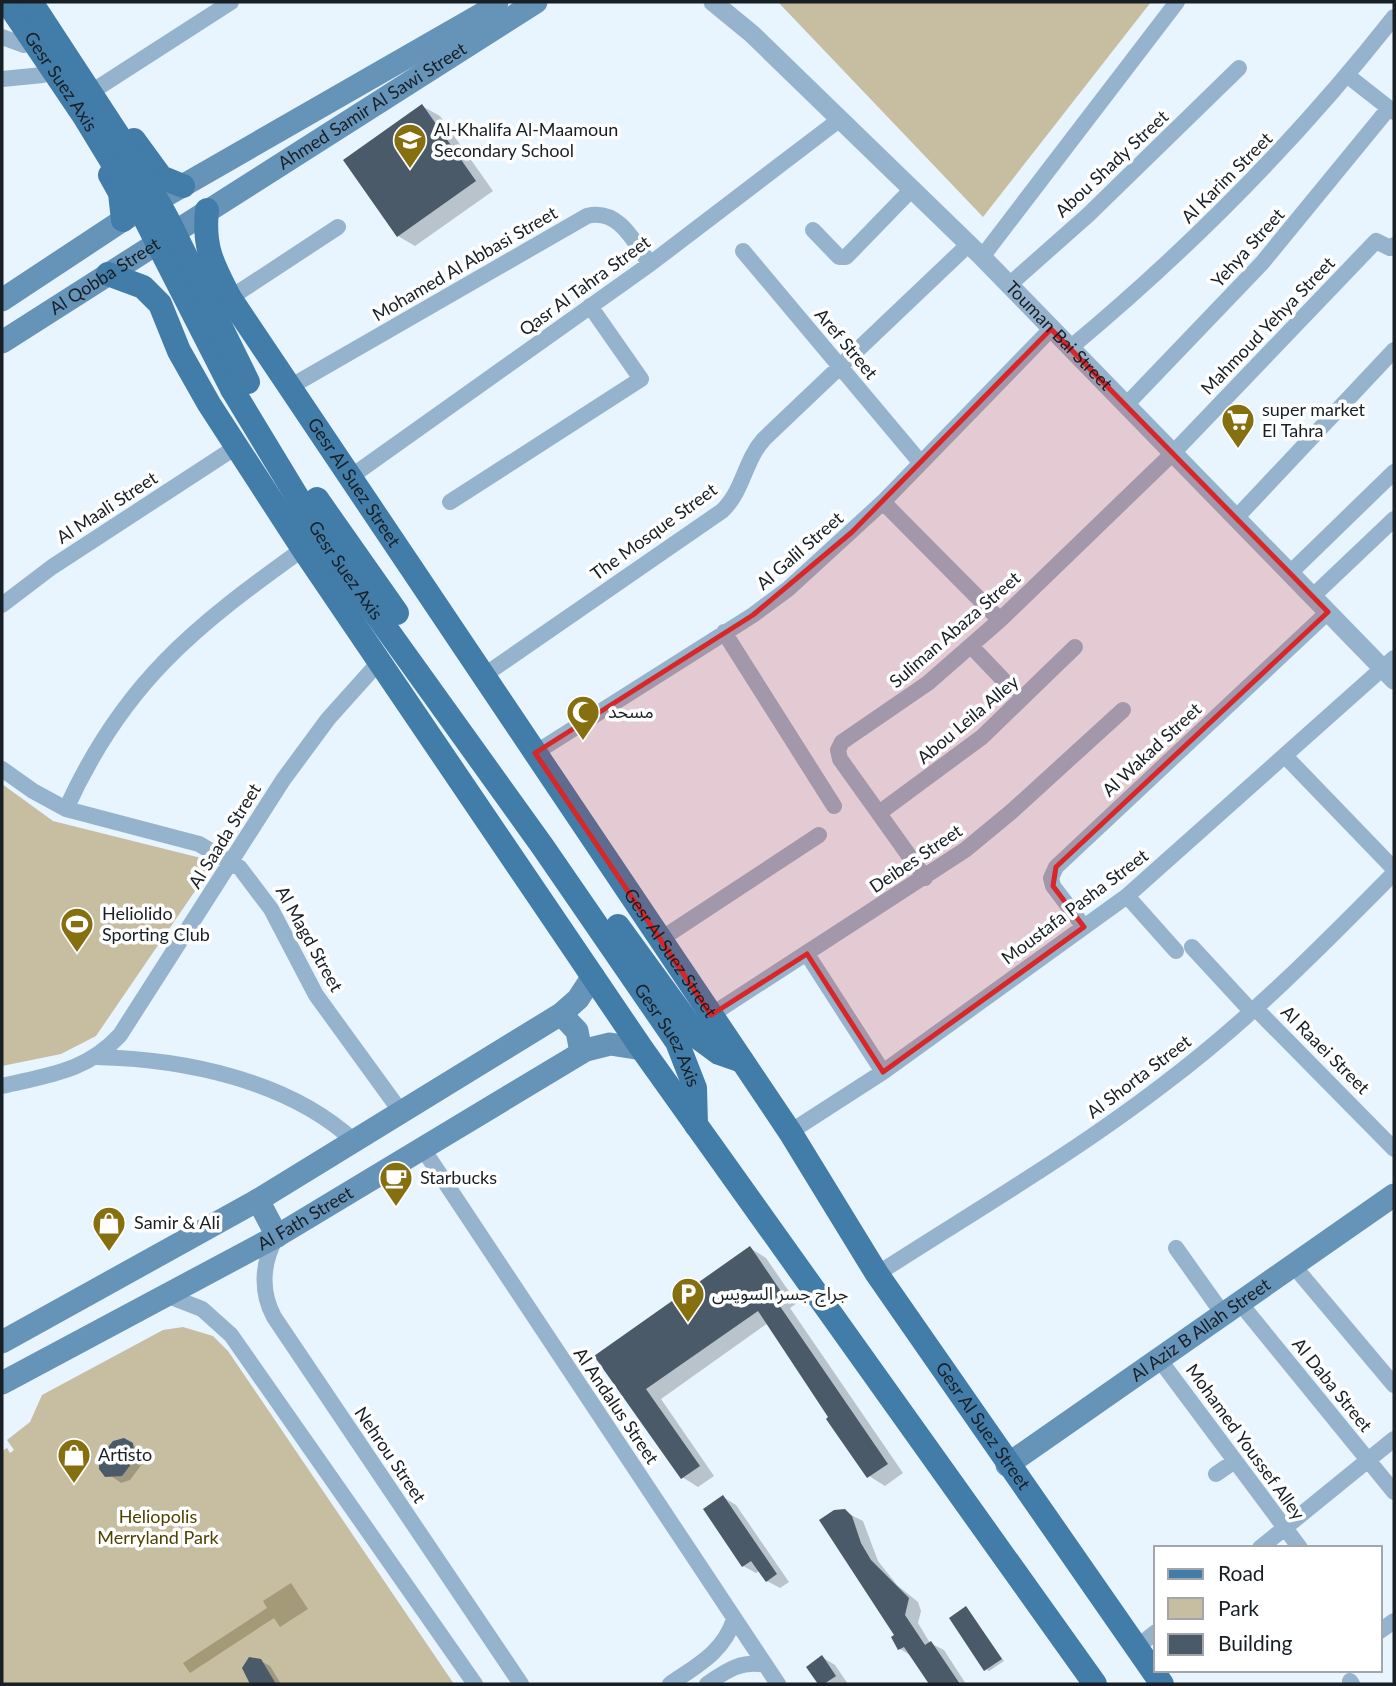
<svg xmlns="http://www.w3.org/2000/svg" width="1396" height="1686" viewBox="0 0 1396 1686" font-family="Lato,'Noto Sans Arabic',sans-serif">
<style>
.green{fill:#c7bea2}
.water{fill:#a49a78}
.shadow{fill:#0003}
.building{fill:#4a5a68}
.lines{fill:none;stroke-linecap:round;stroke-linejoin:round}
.minor{stroke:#95b3cc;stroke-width:16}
.tertiary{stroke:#95b3cc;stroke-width:19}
.secondary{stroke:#6693b8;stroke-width:23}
.primary{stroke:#427ca9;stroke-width:24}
.primary-bridge{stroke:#427ca9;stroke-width:24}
.marked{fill:#d62828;fill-opacity:0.2;stroke:#d62828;stroke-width:5;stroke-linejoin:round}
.labels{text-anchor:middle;stroke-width:7;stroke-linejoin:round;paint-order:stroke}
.street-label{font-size:18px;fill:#181f25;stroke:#fff}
.poi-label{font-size:18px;fill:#181f25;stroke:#fff;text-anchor:start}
.park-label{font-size:18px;fill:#514100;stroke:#fff}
</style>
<rect width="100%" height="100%" fill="#e8f4fe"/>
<path class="green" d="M778,2H1151L983,217Z
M2,784L53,821L205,859L208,872L96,1036L61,1054L2,1066Z
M183,1327L213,1336L228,1351L454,1684H2V1451L7,1448L10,1453L14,1450L7,1440L30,1422L42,1395L163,1330Z"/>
<path class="water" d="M291,1583L308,1609L280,1627L274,1618L190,1673L183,1663L267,1608L263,1601Z"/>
<path class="shadow" d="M422,106L440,116L493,191L415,246L398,236Z
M750,1248L766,1258L797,1303L790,1308L903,1473L885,1486L869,1476L768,1323L661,1399L714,1476L698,1487L682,1477L596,1356Z
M124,1440L141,1450L142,1464L130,1480L121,1483L100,1468Z
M723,1497L736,1505L789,1582L780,1588L767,1581L760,1571L756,1573L743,1566Z
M849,1514L863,1521L878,1561L897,1585L918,1602L921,1611L918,1623L930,1643L944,1650L966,1684H931L912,1656L900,1649Z
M966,1608L1004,1661L989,1671L986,1669Z
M822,1657L835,1665L848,1684H820L808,1667Z
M261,1661L270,1666L281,1684H255L244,1667Z"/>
<path class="building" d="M422,104L476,181L397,237L343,160Z
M750,1246L782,1293L775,1299L888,1464L867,1478L826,1419L828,1417L758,1311L646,1389L700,1466L681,1479L594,1356Z
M124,1438L133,1443L135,1459L122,1476L105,1477L99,1469V1458L113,1441Z
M723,1495L777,1574L766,1582L751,1561L742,1567L703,1509Z
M845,1509L852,1516L861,1543L871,1560L909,1598L905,1615L925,1645L931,1641L960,1684H929L904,1647L898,1650L891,1637L894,1635L819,1520L834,1510Z
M966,1606L1002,1659L984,1671L949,1618Z
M822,1655L836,1676L824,1684H818L806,1667Z
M249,1657L261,1659L276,1684H250L242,1668Z"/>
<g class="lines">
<path class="minor" d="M2,37L24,45
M1348,76L1394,112
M2,79L43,75
M99,87L231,2
M813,230L839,257H846L912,189
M743,251L920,462
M982,257L1177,2
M1009,285L1088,215L1239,68
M230,298L338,227
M1070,348C1189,249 1298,139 1394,17
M288,388L587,216C619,208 634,242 650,264
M1126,405L1262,263L1389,108
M349,478L650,264L839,120
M450,502L641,379L590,306
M883,502L1000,620
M1236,518L1394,350
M1290,573L1394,472
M1313,596L1394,519
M2,605L52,567L236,447
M724,632L834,806
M971,646L1011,688
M483,676L722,511C744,490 744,461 764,439L969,244
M535,753L753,615L788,589L883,502L1051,329
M1286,757L1394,869
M2,769L33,791L66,809L199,844L240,868L271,909L316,995L401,1112
M66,809C123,683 194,627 303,549
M879,813L982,737L1075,647
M925,878L840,759L838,750L842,742L928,683L1000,620L1173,453L1376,241L1390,248L1394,245
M1127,896L1176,951
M1084,927L1053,886L1051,878L1056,867L1328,612
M661,939L819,835
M1192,947L1252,1012
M807,954L883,1072
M1256,1009L1394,1149
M711,1015L965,850L1011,812L1123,710
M96,1057C184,1059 288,1080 354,1141
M2,1086C48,1075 86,1072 120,1035L283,780L328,719L380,661
M790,1132L883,1072L1127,896L1394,658
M423,1149L778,1684
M277,1236C262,1262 260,1291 274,1317L521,1684
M1176,1248L1223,1314
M1293,1265L1394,1385
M877,1274C973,1212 1073,1154 1164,1084C1248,1021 1321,947 1394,873
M166,1295L202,1309L231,1335L475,1684
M1240,1303L1394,1492
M1159,1359L1300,1548
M1216,1474L1235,1461
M1260,1548L1394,1439
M1380,1631L1394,1621
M1137,1647L1156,1632
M1350,1681L1352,1684
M670,1684C696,1666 724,1652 734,1619
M707,1684C726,1671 741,1660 765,1665"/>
<path class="tertiary" id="s1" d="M713,2L752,34L982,257L1394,680"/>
<g class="secondary">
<path d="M2,300L123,220L482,14L497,2"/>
<path id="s2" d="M2,342L536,2"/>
<path d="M561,1014L577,1031L581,1052"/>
<path d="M258,1200L277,1236"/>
<path d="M2,1342L258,1200L561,1014L578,999L593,976"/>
<path id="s3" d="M2,1383L277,1236L586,1050L610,1044L642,1049"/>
<path id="s4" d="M1007,1465L1394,1195"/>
</g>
<g class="primary">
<path d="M134,140L161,177L183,186"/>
<path d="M110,175L120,193L123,220"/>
<path id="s5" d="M207,210C203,248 213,265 230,298L790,1132L877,1274L1162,1684"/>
<path d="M108,274L143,287L160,304L179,351L209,404L303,549L642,1049L1095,1684"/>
<path id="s6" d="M232,389L327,546L543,847L677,1042L695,1088L696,1125"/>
<path d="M317,499L397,613"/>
<path d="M618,926L700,1039L719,1053L742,1061"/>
</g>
<g class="primary-bridge">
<path id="s7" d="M7,2L84,116L137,203L232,389"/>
<path d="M31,2L137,164L167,218L248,382"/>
</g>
</g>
<path class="marked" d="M1051,329L1328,612L1056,867L1053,886L1084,927L883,1072L807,954L711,1015L535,753L753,615L852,532Z"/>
<defs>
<symbol id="school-pin" viewBox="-11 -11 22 30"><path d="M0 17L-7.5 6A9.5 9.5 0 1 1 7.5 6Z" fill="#866f0e" stroke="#fff"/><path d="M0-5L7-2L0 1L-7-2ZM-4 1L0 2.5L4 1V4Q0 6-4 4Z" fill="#fff"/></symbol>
<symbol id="supermarket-pin" viewBox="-11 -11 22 30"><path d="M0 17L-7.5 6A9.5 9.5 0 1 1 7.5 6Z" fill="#866f0e" stroke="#fff"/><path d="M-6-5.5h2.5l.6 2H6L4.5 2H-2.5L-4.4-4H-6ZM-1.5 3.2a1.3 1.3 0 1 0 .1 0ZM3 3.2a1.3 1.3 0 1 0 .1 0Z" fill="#fff"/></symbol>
<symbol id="mosque-pin" viewBox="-11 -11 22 30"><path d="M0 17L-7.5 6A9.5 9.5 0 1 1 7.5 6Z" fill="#866f0e" stroke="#fff"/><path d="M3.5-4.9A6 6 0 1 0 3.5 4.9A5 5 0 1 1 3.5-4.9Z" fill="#fff"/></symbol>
<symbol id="stadium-pin" viewBox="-11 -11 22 30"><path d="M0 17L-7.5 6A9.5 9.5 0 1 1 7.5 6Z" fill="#866f0e" stroke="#fff"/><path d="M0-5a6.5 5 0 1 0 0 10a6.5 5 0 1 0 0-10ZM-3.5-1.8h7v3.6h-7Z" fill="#fff"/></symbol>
<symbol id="cafe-pin" viewBox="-11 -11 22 30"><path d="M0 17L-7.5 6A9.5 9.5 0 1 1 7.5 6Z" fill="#866f0e" stroke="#fff"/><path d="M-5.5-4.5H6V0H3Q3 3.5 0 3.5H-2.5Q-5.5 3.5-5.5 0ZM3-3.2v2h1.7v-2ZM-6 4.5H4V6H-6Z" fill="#fff"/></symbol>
<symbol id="shop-pin" viewBox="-11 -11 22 30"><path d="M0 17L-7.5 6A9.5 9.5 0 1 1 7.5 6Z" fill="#866f0e" stroke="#fff"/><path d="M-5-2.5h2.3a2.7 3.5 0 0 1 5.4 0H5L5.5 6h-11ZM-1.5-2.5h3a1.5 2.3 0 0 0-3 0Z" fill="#fff"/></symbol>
<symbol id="parking-pin" viewBox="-11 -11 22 30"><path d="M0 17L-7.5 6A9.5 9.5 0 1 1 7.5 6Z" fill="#866f0e" stroke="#fff"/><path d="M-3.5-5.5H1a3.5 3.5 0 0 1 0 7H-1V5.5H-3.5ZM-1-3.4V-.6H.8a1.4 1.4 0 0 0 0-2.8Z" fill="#fff"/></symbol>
</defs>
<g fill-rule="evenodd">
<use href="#school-pin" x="391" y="121" width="38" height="52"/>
<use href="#supermarket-pin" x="1219" y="401" width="38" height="52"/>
<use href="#mosque-pin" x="564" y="693" width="38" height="52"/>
<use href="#stadium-pin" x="58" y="905" width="38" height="52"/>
<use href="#cafe-pin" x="377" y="1159" width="38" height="52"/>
<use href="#shop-pin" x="90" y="1204" width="38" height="52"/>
<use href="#parking-pin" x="669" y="1275" width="38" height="52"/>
<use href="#shop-pin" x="55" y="1436" width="38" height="52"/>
</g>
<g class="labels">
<g class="street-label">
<text dy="6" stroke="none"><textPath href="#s7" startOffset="96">Gesr Suez Axis</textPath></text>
<text dy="6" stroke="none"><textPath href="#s2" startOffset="439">Ahmed Samir Al Sawi Street</textPath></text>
<text transform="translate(1112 164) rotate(-43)" y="6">Abou Shady Street</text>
<text transform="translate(1227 178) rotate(-45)" y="6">Al Karim Street</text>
<text transform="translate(1248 248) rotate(-48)" y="6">Yehya Street</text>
<text transform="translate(465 264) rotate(-30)" y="6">Mohamed Al Abbasi Street</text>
<text dy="6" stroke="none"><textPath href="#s2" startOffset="122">Al Qobba Street</textPath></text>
<text transform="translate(585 286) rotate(-36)" y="6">Qasr Al Tahra Street</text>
<text transform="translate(1268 326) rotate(-46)" y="6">Mahmoud Yehya Street</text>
<text dy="6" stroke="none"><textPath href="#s1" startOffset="481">Touman Bai Street</textPath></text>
<text transform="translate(846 344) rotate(50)" y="6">Aref Street</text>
<text dy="6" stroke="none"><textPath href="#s5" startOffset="315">Gesr Al Suez Street</textPath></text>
<text transform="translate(107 508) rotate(-33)" y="6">Al Maali Street</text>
<text transform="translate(654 532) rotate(-36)" y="6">The Mosque Street</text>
<text transform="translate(800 551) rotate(-41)" y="6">Al Galil Street</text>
<text dy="6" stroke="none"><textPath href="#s6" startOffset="214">Gesr Suez Axis</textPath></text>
<text transform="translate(955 630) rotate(-41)" y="6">Suliman Abaza Street</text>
<text transform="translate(968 720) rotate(-40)" y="6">Abou Leila Alley</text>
<text transform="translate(1152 750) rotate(-43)" y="6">Al Wakad Street</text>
<text transform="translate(225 836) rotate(-58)" y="6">Al Saada Street</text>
<text transform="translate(916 859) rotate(-34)" y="6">Deibes Street</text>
<text transform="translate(1075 907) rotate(-37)" y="6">Moustafa Pasha Street</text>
<text transform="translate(309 939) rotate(61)" y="6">Al Magd Street</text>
<text dy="6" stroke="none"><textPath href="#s5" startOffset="882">Gesr Al Suez Street</textPath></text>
<text dy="6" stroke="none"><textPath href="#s6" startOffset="780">Gesr Suez Axis</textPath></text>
<text transform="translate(1325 1050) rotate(45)" y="6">Al Raaei Street</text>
<text transform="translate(1139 1077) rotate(-37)" y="6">Al Shorta Street</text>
<text dy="6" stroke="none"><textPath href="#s3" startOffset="345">Al Fath Street</textPath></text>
<text dy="6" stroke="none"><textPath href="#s4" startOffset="236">Al Aziz B Allah Street</textPath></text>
<text transform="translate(1332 1385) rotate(51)" y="6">Al Daba Street</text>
<text transform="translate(616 1406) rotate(56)" y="6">Al Andalus Street</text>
<text dy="6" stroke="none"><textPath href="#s5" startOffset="1449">Gesr Al Suez Street</textPath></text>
<text transform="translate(1245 1442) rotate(54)" y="6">Mohamed Youssef Alley</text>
<text transform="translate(390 1455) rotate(56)" y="6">Nehrou Street</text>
</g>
<g class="poi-label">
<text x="434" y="136">Al-Khalifa Al-Maamoun<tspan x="434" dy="21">Secondary School</tspan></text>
<text x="1262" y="416">super market<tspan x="1262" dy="21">El Tahra</tspan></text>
<text x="608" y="718">مسحد</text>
<text x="102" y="920">Heliolido<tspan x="102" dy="21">Sporting Club</tspan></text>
<text x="420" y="1184">Starbucks</text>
<text x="134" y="1229">Samir &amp; Ali</text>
<text x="712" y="1300">جراج جسر السويس</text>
<text x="98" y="1461">Artisto</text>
</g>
<g class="park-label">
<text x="158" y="1523">Heliopolis<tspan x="158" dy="21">Merryland Park</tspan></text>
</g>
</g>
<rect width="1396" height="1686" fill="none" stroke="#181f25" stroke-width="7"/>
<rect x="1154" y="1546" width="228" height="126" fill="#ffffff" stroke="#a3a5a8" stroke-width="2"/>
<rect x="1168" y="1569" width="35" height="10" fill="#427ca9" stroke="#a3a5a8" stroke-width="2"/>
<text x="1218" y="1581" font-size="21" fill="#181f25">Road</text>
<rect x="1168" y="1598" width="35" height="21" fill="#c7bea2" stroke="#a3a5a8" stroke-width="2"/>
<text x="1218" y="1616" font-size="21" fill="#181f25">Park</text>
<rect x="1168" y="1634" width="35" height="21" fill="#4a5a68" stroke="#a3a5a8" stroke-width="2"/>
<text x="1218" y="1651" font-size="21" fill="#181f25">Building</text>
</svg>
